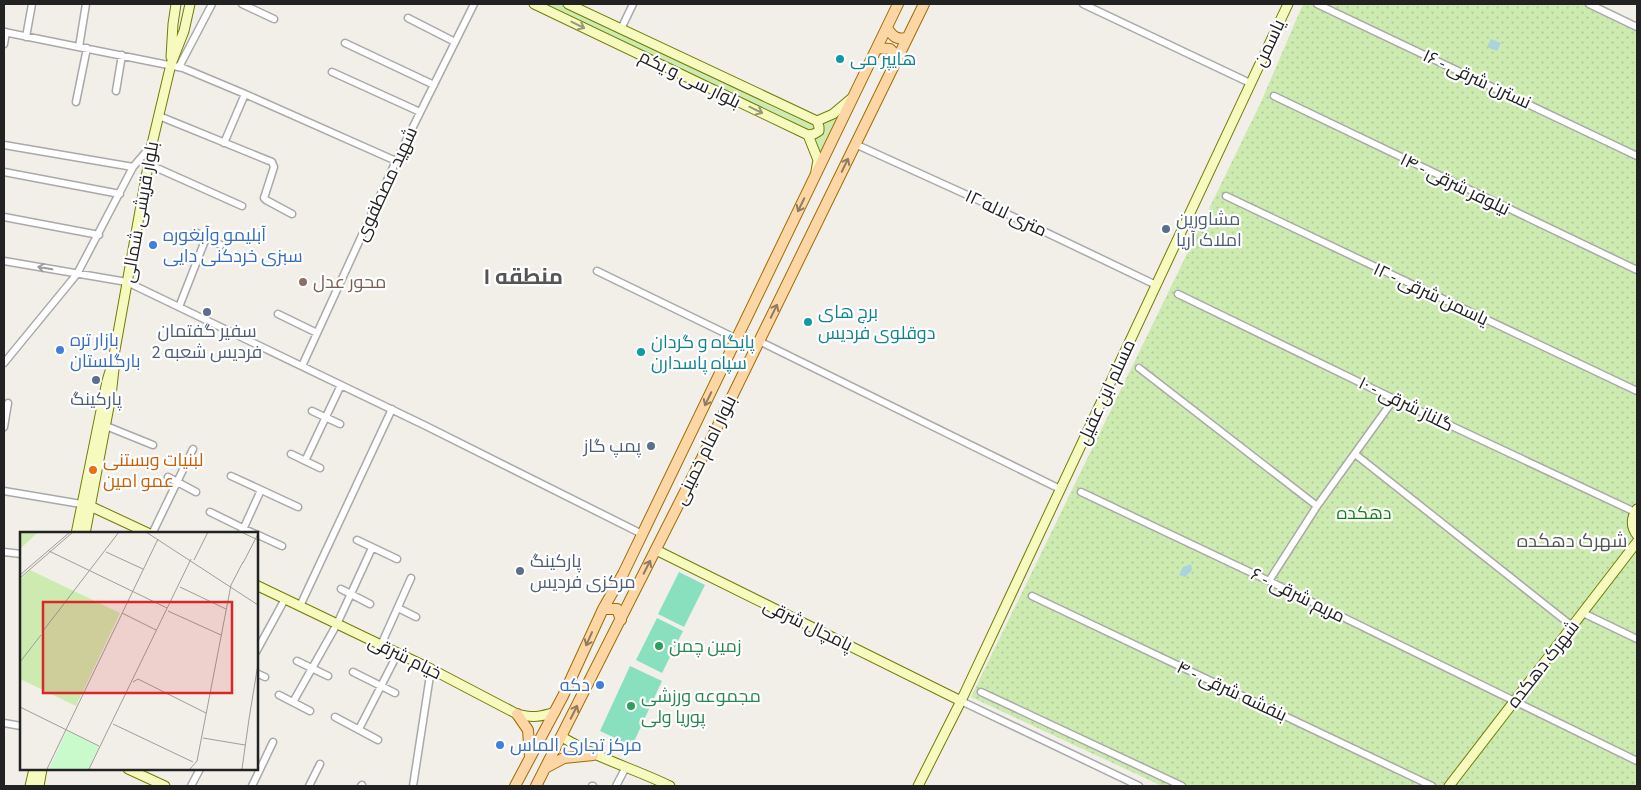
<svg xmlns="http://www.w3.org/2000/svg" width="1641" height="790" viewBox="0 0 1641 790" font-family="'Source Sans 3',Cairo,sans-serif">
<style>
.grass{fill:#cdebb0}
.garden{fill:url(#garden-dots)}
.pitch{fill:#88e0be}
.water{fill:#aad3df}
.lines{fill:none;stroke-linecap:round;stroke-linejoin:round}
.street-casing{stroke:#a9a9a9;stroke-width:9}
.secondary-casing{stroke:#707d05;stroke-width:11}
.primary-casing{stroke:#a06b00;stroke-width:12}
.street{stroke:#fff;stroke-width:6}
.secondary{stroke:#f7fabf;stroke-width:9}
.primary{stroke:#fcd6a4;stroke-width:10}
.oneway{stroke:#979978}
.oneway2{stroke:#8f7c63}
.oneway3{stroke:#9c9c9c}
.culture-dot{fill:#0f9aa8;stroke:#fff;stroke-width:2}
.service-dot{fill:#5c6f8a;stroke:#fff;stroke-width:2}
.shop-dot{fill:#3f7fe0;stroke:#fff;stroke-width:2}
.education-dot{fill:#8d6e63;stroke:#fff;stroke-width:2}
.food-dot{fill:#e8710a;stroke:#fff;stroke-width:2}
.leisure-dot{fill:#2e9e5b;stroke:#fff;stroke-width:2}
.labels{text-anchor:middle;stroke-width:4.5;stroke-linejoin:round;paint-order:stroke}
.street-label{font-size:18px;fill:#222;stroke:#fff}
.culture-label{font-size:18px;fill:#0d838f;stroke:#fff;text-anchor:start}
.service-label{font-size:18px;fill:#4e5e75;stroke:#fff;text-anchor:start}
.shop-label{font-size:18px;fill:#366cbe;stroke:#fff;text-anchor:start}
.education-label{font-size:18px;fill:#785e54;stroke:#fff;text-anchor:start}
.food-label{font-size:18px;fill:#c56008;stroke:#fff;text-anchor:start}
.park-label{font-size:18px;fill:#0c8416;stroke:#fff}
.leisure-label{font-size:18px;fill:#27864d;stroke:#fff;text-anchor:start}
.neighbourhood-label{font-size:19px;fill:#555;stroke:#fff}
.district-label{font-size:22px;font-weight:bold;fill:#555;stroke:#fff}
.inset-road{fill:none;stroke:#9f9d99;stroke-width:1}
.view{fill:#d62828;fill-opacity:0.15;stroke:#d62828;stroke-width:2.5}
.inset-edge{fill:none;stroke:#222;stroke-width:2.5}
</style>
<defs>
<pattern id="garden-dots" width="8" height="8" patternUnits="userSpaceOnUse" patternTransform="scale(1.25)"><rect width="8" height="8" fill="#cdebb0"/><path d="M2 2h.1M6 6h.1" fill="none" stroke="#b0c997" stroke-width="1.8" stroke-linecap="round"/></pattern>
</defs>
<rect width="100%" height="100%" fill="#f2efe9"/>
<path class="grass" d="M536,4H565L817,126L813,132Z
M847,107L820,161L811,137L820,123Z"/>
<path class="garden" d="M1303,4H1600L1637,22V786H1162L971,697L1261,102Z"/>
<path class="pitch" d="M679,572L705,585L684,627L658,614Z
M657,618L683,631L662,673L636,660Z
M630,666L662,681L632,746L600,731Z"/>
<path class="water" d="M1491,39L1501,43L1497,51L1487,47Z
M1191,564L1192,570L1185,577L1179,575L1183,567Z"/>
<g class="lines">
<defs>
<path id="street" d="M242,4L274,19
M1083,4L1250,83
M1317,4L1637,156
M1589,4L1637,27
M408,18L455,42
M621,29L633,4
M4,32L183,68L245,94L396,161
M26,37L32,4
M345,43L434,85
M4,44L6,32
M79,47L86,4
M179,67L212,4
M332,72L420,112
M116,91L122,55
M1274,96L1637,270
M76,102L87,48
M159,116L272,162L274,167L264,198L266,200L292,214
M224,143L245,94
M855,144L976,199L1156,285
M4,145L133,167
M148,164L242,206
M4,172L120,194
M1226,196L1637,391
M4,217L99,235
M195,232L221,245
M4,261L127,282L426,426L642,534
M597,271L737,339
M1178,294L1394,399L1635,512
M179,307L206,238
M278,314L317,333
M759,341L1060,489
M4,363L77,274L133,167L151,146
M302,366L396,161L474,4
M1139,368L1317,506
M312,411L340,424
M106,426L153,445
M4,427L8,403
M291,454L320,468
M1355,454L1572,626
M305,461L341,385
M231,476L298,507
M168,477L196,492
M4,491L81,504
M1081,492L1269,581L1637,761
M210,512L255,534
M152,534L193,449
M241,534L261,490
M256,534L282,546
M357,540L397,559
M4,552L21,554
M1269,581L1317,506L1394,399
M341,589L370,604
M1032,596L1432,786
M300,606L392,409
M398,608L416,617
M1583,613L1637,639
M381,645L411,578
M256,652L285,599
M297,661L328,676
M353,672L395,693
M256,673L265,677
M981,692L1182,786
M279,695L310,711
M961,701L1139,786
M293,702L337,624L372,548
M335,717L378,740
M4,723L21,726
M359,729L398,653
M191,786L200,769
M252,786L273,742
M309,786L320,764
M361,786L362,785
M413,786L431,669
M592,786H593
M616,786L626,767"/>
<path id="secondary" d="M534,4L808,135L818,160L816,171
M568,4L817,121L833,114L852,98
M171,57L173,24L176,4
M808,135L814,134L819,131V127L817,121
M90,506L150,534
M1637,509C1631,518 1631,527 1637,535
M76,534L107,381L113,361L152,144L171,64L184,31L190,4
M85,534L111,396L114,369
M656,550L961,701
M256,585L431,669L517,714C533,718 540,717 555,712
M562,737C596,758 635,769 670,786
M128,769L165,786
M30,786L34,769
M39,786L42,769
M918,786L961,701L1288,4
M1449,786L1637,542"/>
<path id="primary" d="M887,28C893,37 897,40 907,38
M877,48L890,49L894,53L896,60
M603,609H617L621,620
M517,714L528,730L530,757
M547,767L564,758L593,755
M515,786L563,696L603,609L623,574L898,4
M536,786L702,458L924,4"/>
</defs>
<use href="#street" class="street-casing"/>
<use href="#secondary" class="secondary-casing"/>
<use href="#primary" class="primary-casing"/>
<use href="#street" class="street"/>
<use href="#secondary" class="secondary"/>
<use href="#primary" class="primary"/>
</g>
<defs><path id="oneway-shaft" d="M-6 0H5M1.5-3L5.5 0L1.5 3" fill="none" stroke-width="1.6" stroke-linecap="round" stroke-linejoin="round" transform="scale(1.25)"/></defs>
<g class="oneway">
<use href="#oneway-shaft" transform="translate(578 25) rotate(26)"/>
<use href="#oneway-shaft" transform="translate(756 110) rotate(26)"/>
</g>
<g class="oneway2">
<use href="#oneway-shaft" transform="translate(845 165) rotate(-64)"/>
<use href="#oneway-shaft" transform="translate(801 205) rotate(116)"/>
<use href="#oneway-shaft" transform="translate(774 311) rotate(-64)"/>
<use href="#oneway-shaft" transform="translate(708 399) rotate(116)"/>
<use href="#oneway-shaft" transform="translate(647 567) rotate(-63)"/>
<use href="#oneway-shaft" transform="translate(589 639) rotate(114)"/>
<use href="#oneway-shaft" transform="translate(574 712) rotate(-63)"/>
</g>
<use class="oneway3" href="#oneway-shaft" transform="translate(45 268) rotate(-170)"/>
<g class="culture-dot">
<circle cx="840" cy="59" r="5"/>
<circle cx="808" cy="322" r="5"/>
<circle cx="641" cy="352" r="5"/>
</g>
<g class="service-dot">
<circle cx="1166" cy="229" r="5"/>
<circle cx="207" cy="312" r="5"/>
<circle cx="96" cy="380" r="5"/>
<circle cx="651" cy="446" r="5"/>
<circle cx="520" cy="571" r="5"/>
</g>
<g class="shop-dot">
<circle cx="153" cy="245" r="5"/>
<circle cx="60" cy="350" r="5"/>
<circle cx="600" cy="685" r="5"/>
<circle cx="500" cy="745" r="5"/>
</g>
<circle class="education-dot" cx="303" cy="282" r="5"/>
<circle class="food-dot" cx="93" cy="470" r="5"/>
<g class="leisure-dot">
<circle cx="659" cy="646" r="5"/>
<circle cx="631" cy="706" r="5"/>
</g>
<g class="labels">
<g class="street-label">
<text transform="translate(1269 43) rotate(-65)" y="6">یاسمن</text>
<text transform="translate(690 79) rotate(26)" y="6">بلوار سی و یکم</text>
<text transform="translate(1477 79) rotate(25)" y="6">نسترن شرقی - ۱۶</text>
<text transform="translate(386 184) rotate(-65)" y="6">شهید مصطفوی</text>
<text transform="translate(1455 184) rotate(26)" y="6">نیلوفر شرقی - ۱۴</text>
<text transform="translate(140 212) rotate(-80)" y="6">بلوار قریشی شمالی</text>
<text transform="translate(1006 213) rotate(25)" y="6">۱۲ متری لاله</text>
<text transform="translate(1431 294) rotate(25)" y="6">یاسمن شرقی - ۱۲</text>
<text transform="translate(1106 392) rotate(-65)" y="6">مسلم ابن عقیل</text>
<text transform="translate(1406 404) rotate(26)" y="6">گلناز شرقی - ۱۰</text>
<text transform="translate(705 450) rotate(-64)" y="6">بلوار امام خمینی</text>
<text transform="translate(1298 595) rotate(26)" y="6">مریم شرقی - ۶</text>
<text transform="translate(808 625) rotate(26)" y="6">پامچال شرقی</text>
<text transform="translate(405 657) rotate(26)" y="6">خیام شرقی</text>
<text transform="translate(1543 664) rotate(-52)" y="6">شهرک دهکده</text>
<text transform="translate(1232 691) rotate(25)" y="6">بنفشه شرقی - ۴</text>
</g>
<g class="culture-label">
<text x="850" y="65">هایپر می</text>
<text x="818" y="318">برج های<tspan x="818" dy="21">دوقلوی فردیس</tspan></text>
<text x="651" y="348">پایگاه و گردان<tspan x="651" dy="21">سپاه پاسدارن</tspan></text>
</g>
<g class="service-label">
<text x="1176" y="225">مشاورین<tspan x="1176" dy="21">املاک آریا</tspan></text>
<text x="207" y="337" text-anchor="middle">سفیر گفتمان<tspan x="207" dy="21">فردیس شعبه 2</tspan></text>
<text x="96" y="405" text-anchor="middle">پارکینگ</text>
<text x="641" y="452" text-anchor="end">پمپ گاز</text>
<text x="530" y="567">پارکینگ<tspan x="530" dy="21">مرکزی فردیس</tspan></text>
</g>
<g class="shop-label">
<text x="163" y="241">آبلیمو وآبغوره<tspan x="163" dy="21">سبزی خردکنی دایی</tspan></text>
<text x="70" y="346">بازار تره<tspan x="70" dy="21">بارگلستان</tspan></text>
<text x="590" y="691" text-anchor="end">دکه</text>
<text x="510" y="751">مرکز تجاری الماس</text>
</g>
<g class="education-label">
<text x="313" y="288">محور عدل</text>
</g>
<g class="food-label">
<text x="103" y="466">لبنیات وبستنی<tspan x="103" dy="21">عمو امین</tspan></text>
</g>
<g class="park-label">
<text x="1364" y="519">دهکده</text>
</g>
<g class="leisure-label">
<text x="669" y="652">زمین چمن</text>
<text x="641" y="702">مجموعه ورزشی<tspan x="641" dy="21">پوریا ولی</tspan></text>
</g>
<g class="neighbourhood-label">
<text x="1572" y="547">شهرک دهکده</text>
</g>
<g class="district-label">
<text x="523" y="284">منطقه ۱</text>
</g>
</g>
<g transform="translate(20 532)">
<rect width="238" height="238" fill="#f2efe9"/>
<path d="M47,199L79,215L68,237H29Z" fill="#c8facc"/>
<path d="M0,0H18L0,17ZM10,38L100,81L56,174L0,147V48Z" fill="#cdebb0"/>
<path class="inset-road" d="M126,0L238,73M221,0L238,8M29,19L147,76M86,20L123,37M174,28L188,0M223,31L238,2M0,43L50,0M0,46L53,0M160,55L206,77M148,79L201,103M102,81L136,98M23,99L99,0M0,130L21,103M113,150L118,147L186,181M0,175L79,214M229,187L238,132M93,192L173,230M183,206L225,213M27,237L138,7M69,237L171,27M170,237L177,229L211,53L223,30M222,237L229,187"/>
<path class="view" d="M23,70H212V161H23Z"/>
<rect width="238" height="238" class="inset-edge"/>
</g>
<rect width="1641" height="790" fill="none" stroke="#222222" stroke-width="10"/>
</svg>
